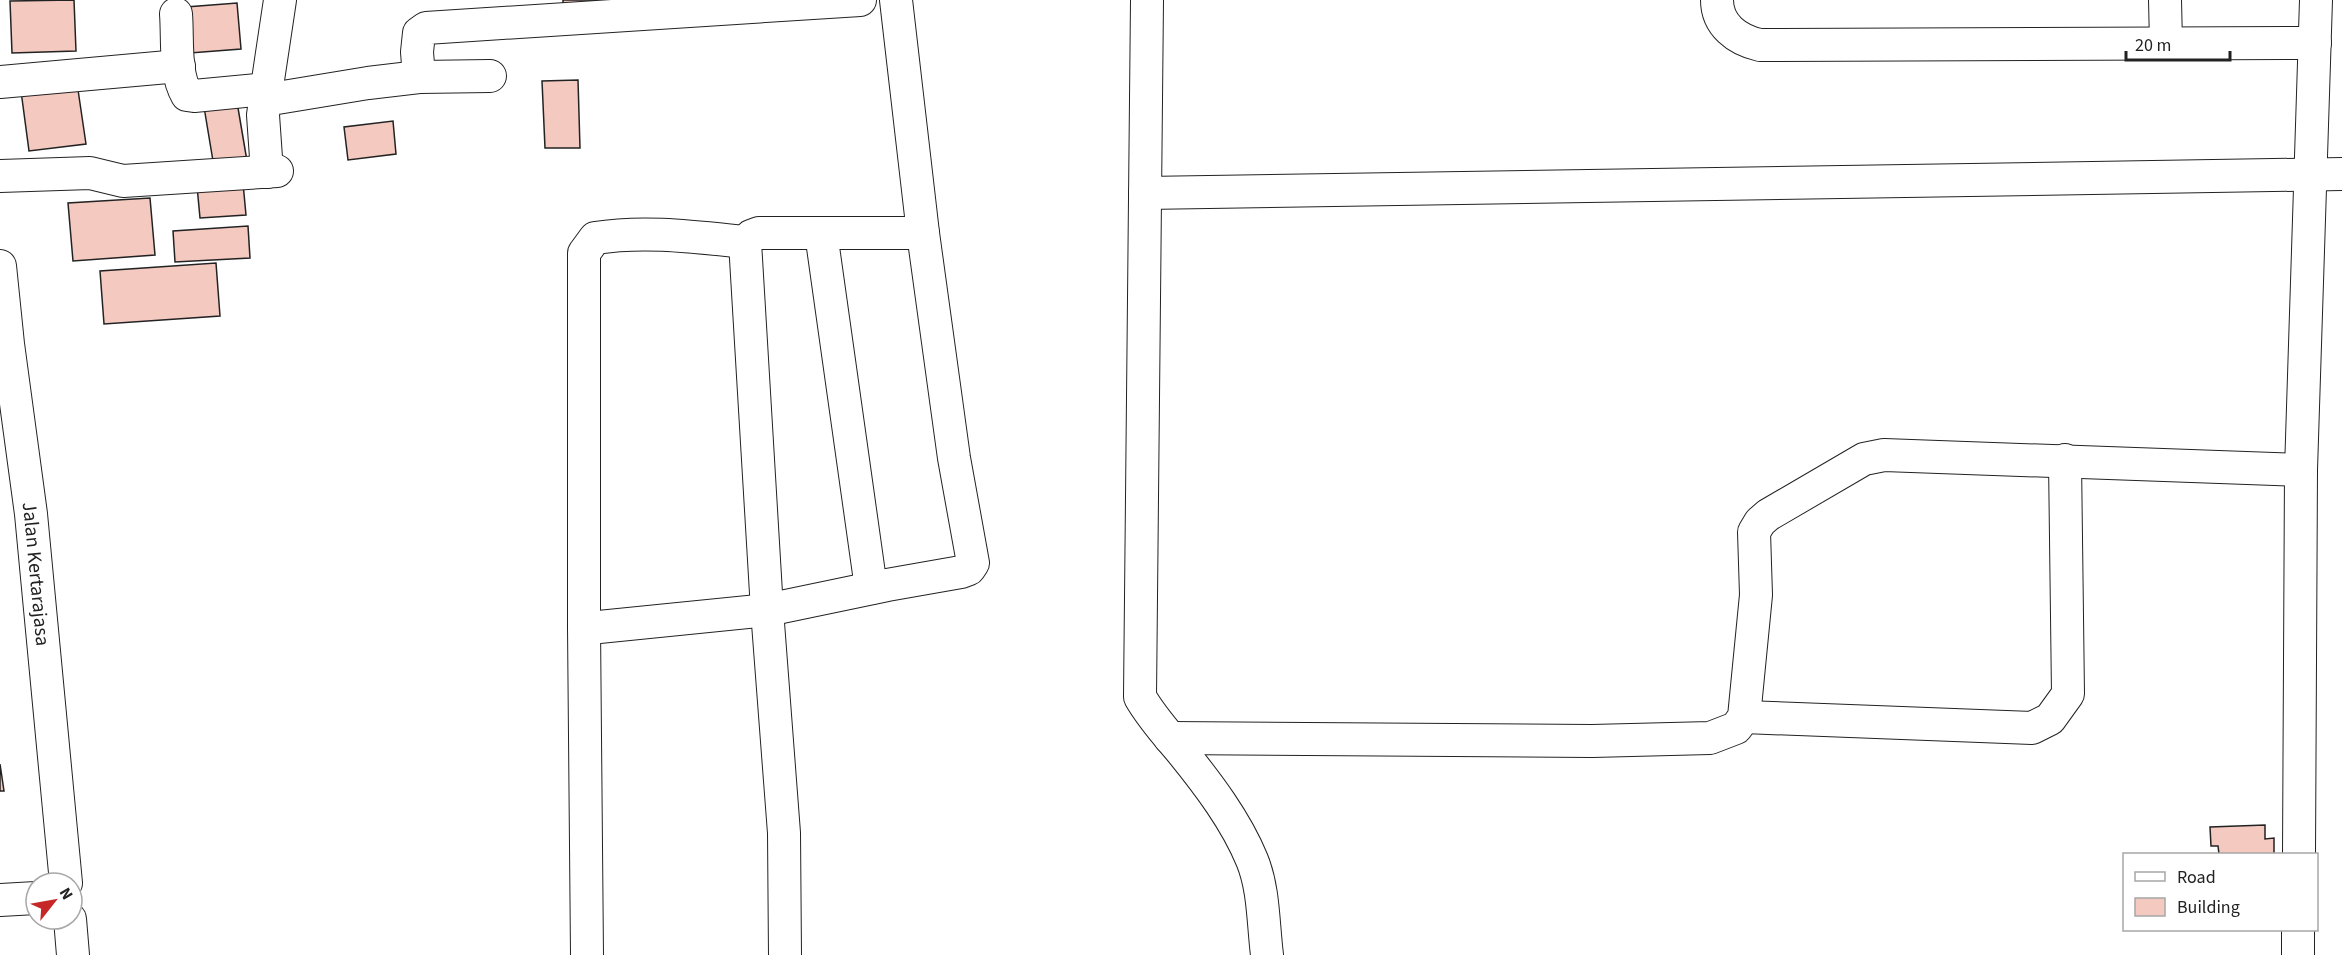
<svg xmlns="http://www.w3.org/2000/svg" width="2342" height="955" viewBox="0 0 2342 955" font-family="'Source Sans 3',sans-serif">
<style>
.building{fill:#f3c9c0;stroke:#222;stroke-width:1.5}
.lines{fill:none;stroke-linecap:round;stroke-linejoin:round}
.street-casing{stroke:#222;stroke-width:34}
.street{stroke:#fff;stroke-width:32}
.labels{text-anchor:middle;stroke-width:4.5;stroke-linejoin:round;paint-order:stroke}
.street-label{font-size:20px;fill:#222;stroke:#fff}
</style>
<rect width="100%" height="100%" fill="#fff"/>
<path class="building" d="M74,0L76,51L12,53L10,1Z
M563,0H624L563,5Z
M237,3L241,49L190,53L186,7Z
M578,80L580,148H545L542,81Z
M77,83L86,144L29,151L21,91Z
M237,102L247,161L214,167L204,107Z
M393,121L396,154L348,160L344,127Z
M243,183L246,215L200,218L197,186Z
M150,198L155,255L73,261L68,203Z
M248,226L250,258L175,262L173,231Z
M216,263L220,316L104,324L100,271Z
M0,764L4,791H0Z
M2265,825V839L2274,838V854H2219L2218,846H2211L2210,827Z"/>
<g class="lines">
<defs>
<g id="street">
<path d="M1147,0L1140,697C1152,718 1167,734 1182,752C1208,784 1236,821 1252,860C1264,889 1263,923 1267,955"/>
<path d="M1717,0C1717,25 1737,40 1760,45L2315,43"/>
<path d="M2165,0L2166,43"/>
<path d="M176,14C178,39 174,73 187,95L194,96L266,89"/>
<path d="M419,77L417,52L419,33L426,28L860,0"/>
<path d="M0,82L179,66"/>
<path d="M265,100L280,0"/>
<path d="M267,172L263,115L265,100L368,83L419,77L490,76"/>
<path d="M0,176L90,173L123,181L277,171"/>
<path d="M1145,193L2342,174"/>
<path d="M821,233L871,588"/>
<path id="s1" d="M0,266L8,344L31,514L66,883"/>
<path d="M584,627V253L595,238C645,230 696,237 745,242"/>
<path d="M1744,717L2032,728L2050,719L2068,694L2065,460"/>
<path d="M1170,738L1592,741L1710,738L1736,728L1744,717L1756,595L1754,532L1760,522L1768,515L1864,459L1884,455L2301,470"/>
<path d="M2299,854L2301,470L2316,0"/>
<path d="M0,900L36,898"/>
<path d="M70,919L73,955"/>
<path d="M587,955L584,627H599L767,610L887,585L961,572L969,569L973,563L954,458L923,233L896,0"/>
<path d="M785,955L784,833L767,610L745,242L751,236L759,233H923"/>
<path d="M2298,955V930"/>
</g>
</defs>
<use href="#street" class="street-casing"/>
<use href="#street" class="street"/>
</g>
<g class="labels">
<g class="street-label">
<text dy="7" stroke="none"><textPath href="#s1" startOffset="310">Jalan Kertarajasa</textPath></text>
</g>
</g>
<rect x="2123" y="853" width="195" height="78" fill="#ffffff" stroke="#a7a7a7" stroke-width="1.5"/>
<rect x="2135" y="872" width="30" height="9" fill="#ffffff" stroke="#a7a7a7" stroke-width="1.5"/>
<text x="2177" y="883" font-size="18" fill="#222222">Road</text>
<rect x="2135" y="898" width="30" height="18" fill="#f3c9c0" stroke="#a7a7a7" stroke-width="1.5"/>
<text x="2177" y="913" font-size="18" fill="#222222">Building</text>
<g transform="translate(54 901) rotate(59)"><circle r="28" fill="#ffffff" stroke="#a7a7a7" stroke-width="1.5"/>
<path d="M0-4.5L10 22L0 15L-10 22Z" fill="#c62828"/>
<text y="-9" font-size="16" font-weight="bold" text-anchor="middle" fill="#222222">N</text>
</g>
<path d="M2126 51v9h104v-9" fill="none" stroke="#222222" stroke-width="3"/>
<text x="2135" y="51" font-size="18" fill="#222222" stroke="#ffffff" stroke-width="4.5" paint-order="stroke">20 m</text>
</svg>
